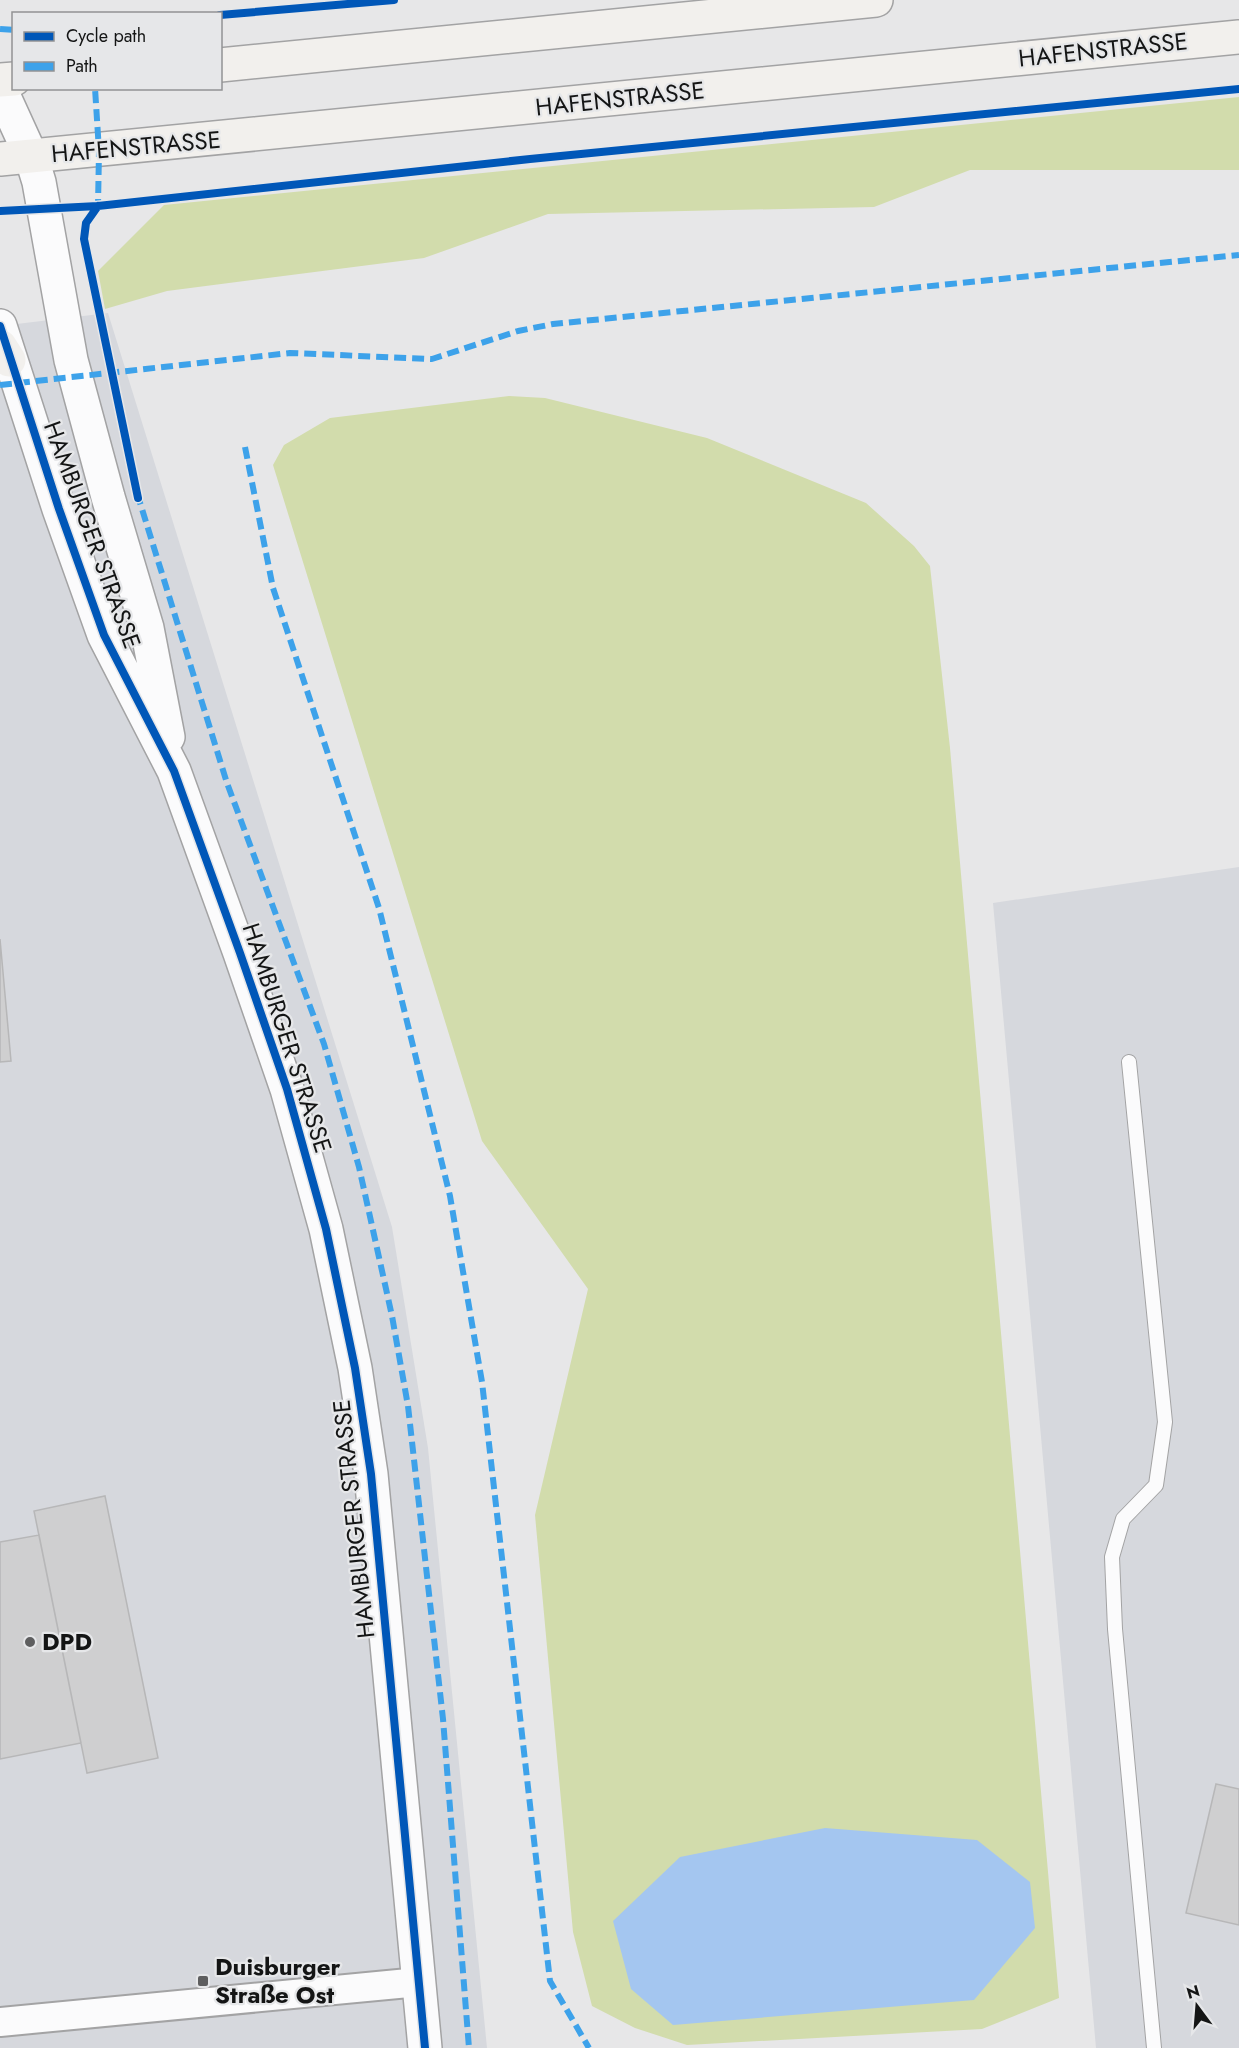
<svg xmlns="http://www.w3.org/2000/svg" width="1239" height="2048" viewBox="0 0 1239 2048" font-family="Jost,sans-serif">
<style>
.built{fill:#d6d8dd}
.green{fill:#d2dcac}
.water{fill:#a4c6f0}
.building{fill:#cfcfd0;stroke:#b7b7b8;stroke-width:1.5}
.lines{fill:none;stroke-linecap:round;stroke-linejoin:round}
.service-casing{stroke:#a3a3a4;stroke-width:16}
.minor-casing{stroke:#a3a3a4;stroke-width:32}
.tertiary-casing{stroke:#a3a3a4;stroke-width:36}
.secondary-casing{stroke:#a3a3a4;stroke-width:36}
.service{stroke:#fbfbfc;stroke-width:14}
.minor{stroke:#fbfbfc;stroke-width:28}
.tertiary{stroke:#fbfbfc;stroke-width:33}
.secondary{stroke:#f2f0ed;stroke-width:33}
.quiet{stroke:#3da2ea;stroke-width:6;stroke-dasharray:12 6;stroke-linecap:butt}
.cycleway-casing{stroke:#e6e7e9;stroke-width:11}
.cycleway{stroke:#0057b8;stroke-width:8}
.poi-dot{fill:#5e5e5f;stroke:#e6e7e9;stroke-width:2}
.labels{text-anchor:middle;stroke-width:4.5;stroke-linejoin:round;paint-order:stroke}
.street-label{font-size:24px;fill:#141515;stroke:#e6e7e9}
.poi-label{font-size:24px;font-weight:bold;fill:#141515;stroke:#e6e7e9;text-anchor:start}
</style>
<rect width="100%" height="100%" fill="#e7e7e8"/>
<path class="built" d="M108,313L392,1227L428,1448L487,2048H0V326Z
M1239,867V2048H1096L993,903Z"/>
<path class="green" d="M1239,97V170H970L874,207L548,214L424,258L167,291L105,309L98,271L164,205Z
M509,396L545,398L707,438L866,503L914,546L930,566L950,748L1059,1998L982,2029L687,2045L635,2028L592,2006L573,1932L535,1515L588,1289L482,1141L273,465L284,445L330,418Z"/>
<path class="water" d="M825,1828L977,1840L1030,1882L1035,1928L974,2000L673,2025L631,1989L613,1921L680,1857Z"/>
<path class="building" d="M0,939L11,1061L0,1062Z
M105,1496L158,1758L87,1773L34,1511Z
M39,1535L81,1743L0,1759V1542Z
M1216,1784L1239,1789V1925L1186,1913Z"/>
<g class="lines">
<defs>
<path id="service" d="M1129,1062L1165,1422L1156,1485L1123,1519L1112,1557L1115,1629L1154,2048"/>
<path id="minor" d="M0,2022L419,1982"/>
<path id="tertiary" d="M0,88L31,156L39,182L71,360L108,497L147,628L168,737
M0,326L59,509L104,635L174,771L240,953L287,1089L326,1229L355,1368L371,1474L425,2048"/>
<path id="secondary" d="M220,65L876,0
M0,80L14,79
M0,159L1239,37
M0,346L9,360"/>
</defs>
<use href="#service" class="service-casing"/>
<use href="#minor" class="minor-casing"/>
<use href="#tertiary" class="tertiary-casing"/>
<use href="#secondary" class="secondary-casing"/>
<use href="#service" class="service"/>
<use href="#minor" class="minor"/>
<use href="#tertiary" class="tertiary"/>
<use href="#secondary" class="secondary"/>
<path class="quiet" d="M0,29L14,30
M95,210L98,206L99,151L95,88
M0,385L290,353L432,359L518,331L553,324L1239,255
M245,447L273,588L379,908L450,1196L482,1382L550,1981L589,2048
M137,493L227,783L324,1044L359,1167L392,1316L408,1406L443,1719L469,2048"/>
<defs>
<path id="cycleway" d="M220,15L394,0
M98,206L86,223L84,239L138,498
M0,211L98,206L530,159L1239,89
M0,326L59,509L104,635L174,771L240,953L287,1089L326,1229L355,1368L371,1474L425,2048"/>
</defs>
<use href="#cycleway" class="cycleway-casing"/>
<use href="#cycleway" class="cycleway"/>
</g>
<g class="poi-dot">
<circle cx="30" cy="1642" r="6"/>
<rect x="197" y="1975" width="12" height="12" rx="3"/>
</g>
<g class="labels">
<g class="street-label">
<text transform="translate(1103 50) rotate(-6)" y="8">HAFENSTRASSE</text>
<text transform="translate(620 99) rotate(-6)" y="8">HAFENSTRASSE</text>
<text transform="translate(136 147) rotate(-5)" y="8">HAFENSTRASSE</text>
<text transform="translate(92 535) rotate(70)" y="8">HAMBURGER STRASSE</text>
<text transform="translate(287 1038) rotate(72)" y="8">HAMBURGER STRASSE</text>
<text transform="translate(354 1519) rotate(-96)" y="8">HAMBURGER STRASSE</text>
</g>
<g class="poi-label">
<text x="42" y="1650">DPD</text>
<text x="215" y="1975">Duisburger<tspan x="215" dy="28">Straße Ost</tspan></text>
</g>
</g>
<rect x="12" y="12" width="210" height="78" fill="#e6e7e9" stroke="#929394" stroke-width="1.5"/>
<rect x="24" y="32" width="30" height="9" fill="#0057b8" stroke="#929394" stroke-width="1.5"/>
<text x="66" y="42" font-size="18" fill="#141515">Cycle path</text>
<rect x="24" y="62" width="30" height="9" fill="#3da2ea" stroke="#929394" stroke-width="1.5"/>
<text x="66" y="72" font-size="18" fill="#141515">Path</text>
<g transform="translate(1197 2006) rotate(344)" stroke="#e6e7e9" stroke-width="4.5" paint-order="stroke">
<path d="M0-4.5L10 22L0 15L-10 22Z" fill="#141515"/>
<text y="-9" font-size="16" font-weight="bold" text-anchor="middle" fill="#141515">N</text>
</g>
</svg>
